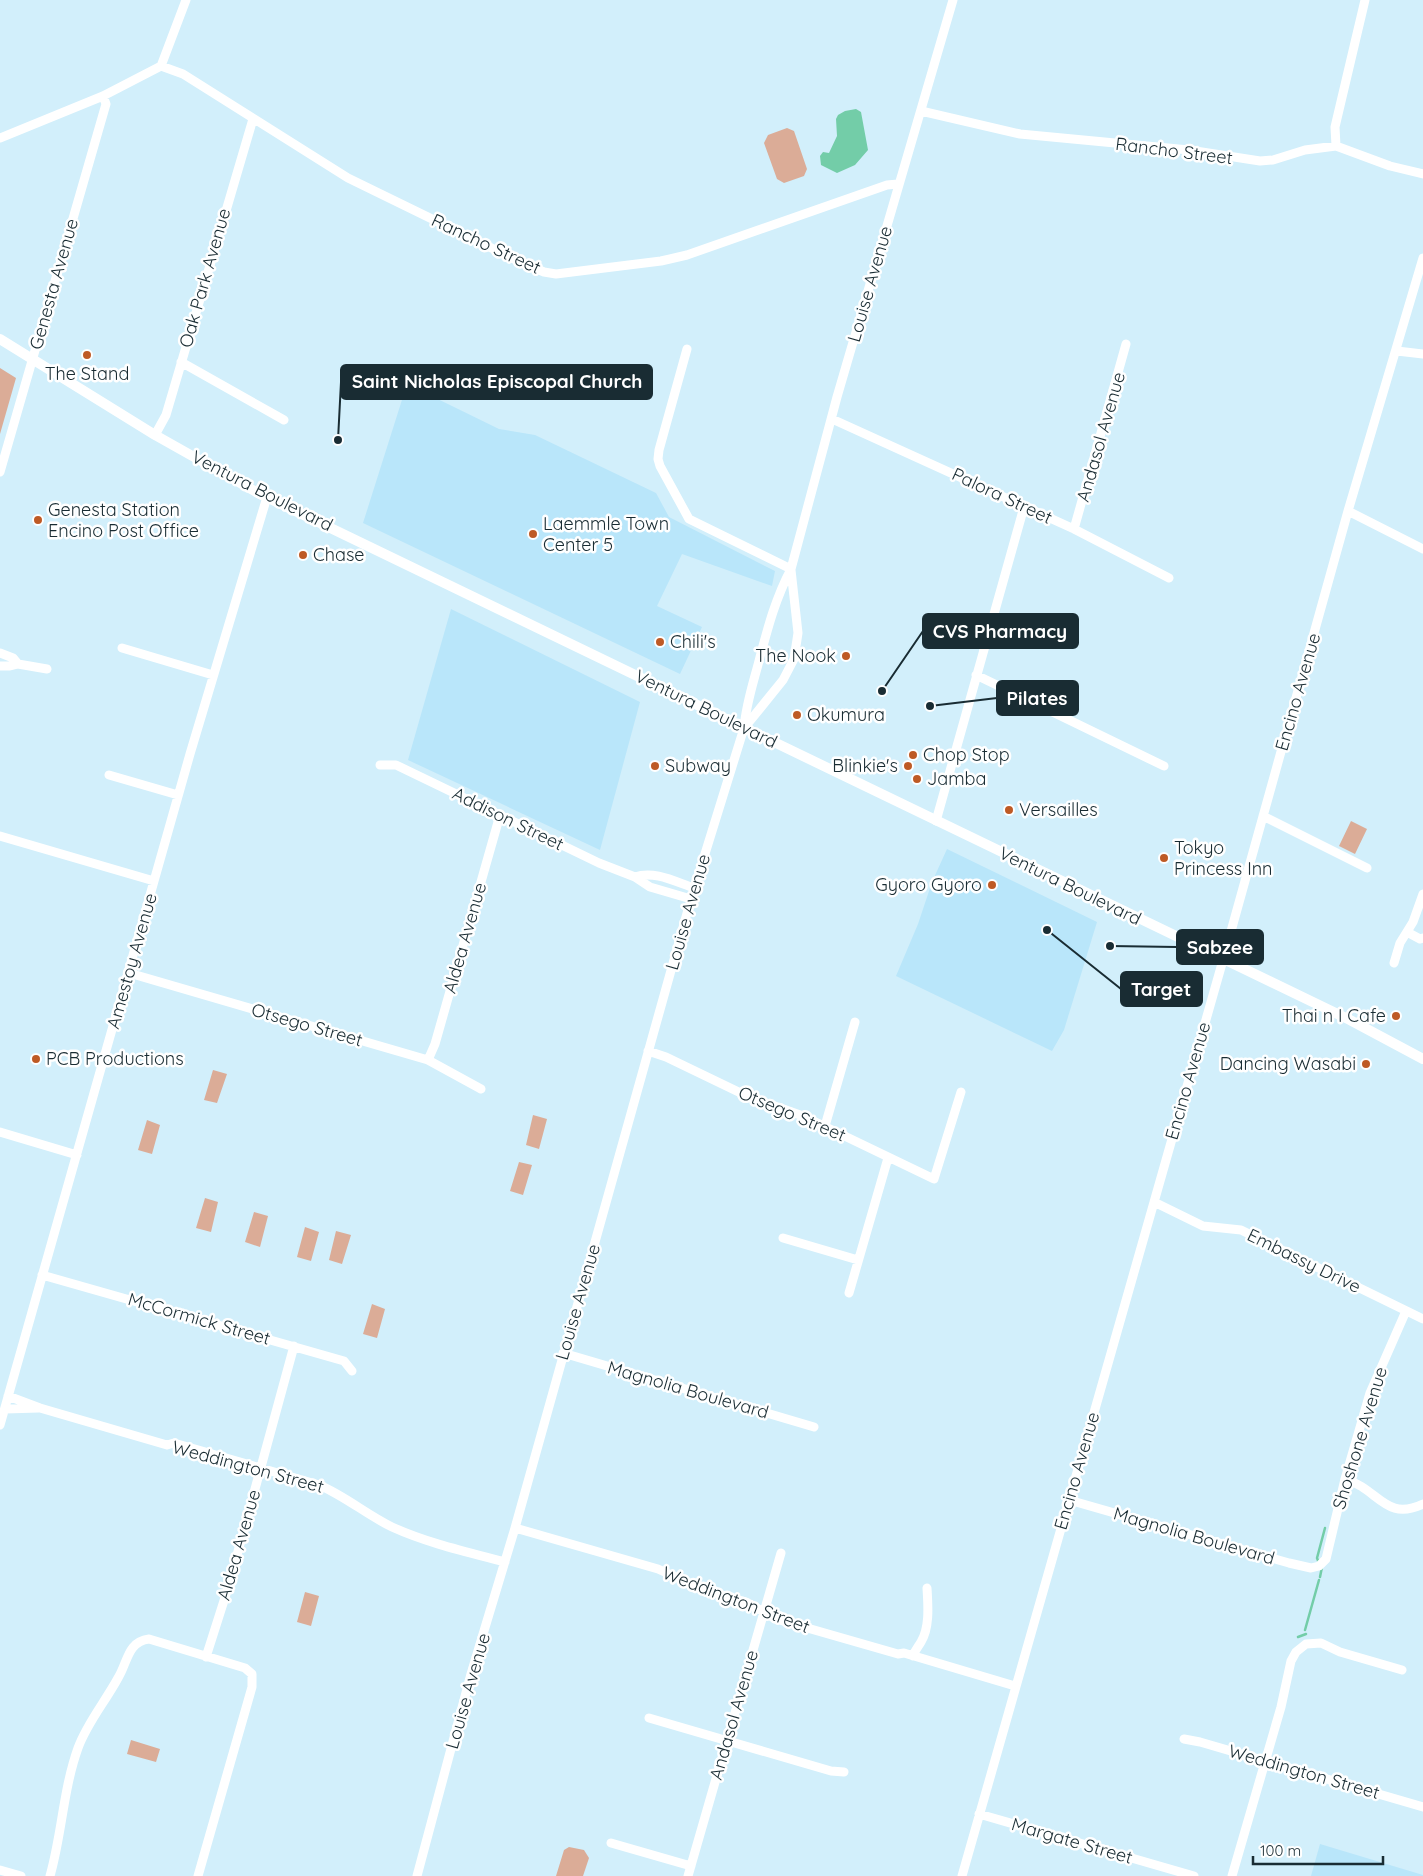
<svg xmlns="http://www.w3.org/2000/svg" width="1423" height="1876" viewBox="0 0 1423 1876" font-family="Quicksand,sans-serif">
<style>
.built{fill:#b9e6fa}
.green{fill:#dbac97}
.water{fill:#73cda8}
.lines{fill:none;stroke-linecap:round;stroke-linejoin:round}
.stream{stroke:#73cda8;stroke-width:2.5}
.minor{stroke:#fff;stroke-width:9}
.major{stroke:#fff;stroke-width:10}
.poi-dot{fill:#be5a25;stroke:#fff;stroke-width:2}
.labels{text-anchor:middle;stroke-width:5;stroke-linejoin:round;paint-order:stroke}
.street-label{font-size:18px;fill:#192c33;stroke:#fff}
.poi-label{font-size:18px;fill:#192c33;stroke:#fff;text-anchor:start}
.leader{fill:none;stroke:#192c33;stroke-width:2}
.callout-dot{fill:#192c33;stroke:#fff;stroke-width:2}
.callout{fill:#192c33;stroke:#192c33;stroke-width:2}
.callout-label{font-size:19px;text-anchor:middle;font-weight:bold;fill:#fff}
</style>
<rect width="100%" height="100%" fill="#d2effb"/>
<path class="built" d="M407,384L499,429L535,435L656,493L669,517L775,571L772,586L682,554L657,606L702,627L680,674L363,523Z
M451,609L640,702L600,850L408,760Z
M947,849L1097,922L1064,1030L1052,1051L896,976L918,924L932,882Z
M1320,1844L1423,1875V1876H1311Z"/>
<path class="green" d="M787,128L794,131L807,169L804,176L784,183L777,179L764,143L768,135Z
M0,368L16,378L0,434Z
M1351,821L1367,829L1355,854L1339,846Z
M213,1070L227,1074L217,1103L204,1100Z
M533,1115L547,1119L539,1149L526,1145Z
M147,1120L160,1125L152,1154L138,1150Z
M519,1162L532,1165L523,1195L510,1191Z
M205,1198L218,1202L211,1232L196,1228Z
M254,1212L268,1216L260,1247L245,1242Z
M305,1227L319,1232L311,1261L297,1257Z
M336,1231L351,1235L342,1264L329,1260Z
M372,1304L385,1309L377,1338L363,1334Z
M305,1592L319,1596L311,1626L297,1622Z
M131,1740L160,1749L156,1762L127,1754Z
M569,1847L584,1850L589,1858L583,1876H556L564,1850Z"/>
<path class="water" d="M856,109L861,112L868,150L855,165L837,173L821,165L820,156L823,152L829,153L837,136L836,119L838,115L845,111Z"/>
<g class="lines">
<path class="stream" d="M1319,1563L1317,1558L1325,1528
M1320,1577L1322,1567
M1305,1630L1319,1580
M1298,1637L1306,1634"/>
<path class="minor" d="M161,66L183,74L348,178L518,261L544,272L556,274L661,261L687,255L887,185L898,184
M921,111L1020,134L1189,150L1260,161L1273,160L1305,150L1336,146L1390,166L1423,174
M0,138L103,96L161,66L186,0
M1336,146L1335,127L1365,0
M687,349L659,450L658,459L660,466L689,519L791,569
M1397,351L1423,354
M181,362L284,420
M832,419L1074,529L1169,578
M155,435L166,415L253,119
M0,472L106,104L103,96
M1348,511L1423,549
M1074,529L1126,344
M122,648L213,675
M0,653L13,658L18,664
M0,666H10L18,664L47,669
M976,675L1164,766
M745,727L783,680L794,659L798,633L791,570
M380,765H396L599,863L635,877L650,887L691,899
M109,775L178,795
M1263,816L1367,868
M936,821L1024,507
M0,836L154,881
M635,877C654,870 676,882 694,888
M1407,932L1420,939L1423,938
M1394,963L1400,943L1413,922L1423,894
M129,973L428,1060L481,1089
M648,1051L666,1057L749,1097L803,1116L934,1179L961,1092
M428,1060L435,1044L500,815
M825,1126L855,1022
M0,1132L77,1155
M1154,1202L1203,1226L1241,1230L1423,1319
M783,1238L858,1260
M42,1275L344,1361L352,1371
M849,1293L888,1158
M563,1353L814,1427
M8,1396L40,1408L167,1445L174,1443L319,1485C345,1496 367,1515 392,1527C427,1543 467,1552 505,1562
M5,1409L39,1408
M0,1425L190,754L267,497
M1345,1479C1379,1489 1385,1522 1423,1504
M1069,1500L1289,1563L1311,1568L1319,1566L1326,1559L1345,1479L1370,1393L1406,1311
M515,1528L658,1569L702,1589L746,1602L776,1619L898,1654L904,1653L1015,1686
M913,1656C915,1650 918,1647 921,1642C930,1627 928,1605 927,1588
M206,1657L228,1588L294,1346
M649,1718L831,1771L844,1772
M1184,1739L1200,1742L1423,1807
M979,1814L1194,1876
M611,1843L691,1866
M0,1870L21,1876
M50,1876C62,1834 63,1790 78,1748C87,1723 105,1702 118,1678C128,1662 127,1642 149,1639L245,1668L252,1674V1687L198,1876
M417,1876L471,1674L515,1528L691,899L744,728C746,703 754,681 760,657C768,627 776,597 791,569L837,397L953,0
M688,1876L781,1553
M962,1876L1223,960L1348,511L1423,258
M1232,1876L1281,1707L1291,1661L1296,1652L1306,1644L1321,1643L1340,1652L1402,1670"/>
<path class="major" d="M0,339L155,435L258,493L1350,1020L1423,1059"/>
</g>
<g class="poi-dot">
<circle cx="87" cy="355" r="5"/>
<circle cx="38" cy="520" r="5"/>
<circle cx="533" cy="534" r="5"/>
<circle cx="303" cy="555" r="5"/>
<circle cx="660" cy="642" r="5"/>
<circle cx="846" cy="656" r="5"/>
<circle cx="797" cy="715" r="5"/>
<circle cx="913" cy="755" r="5"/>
<circle cx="655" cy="766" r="5"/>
<circle cx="908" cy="766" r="5"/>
<circle cx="917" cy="779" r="5"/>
<circle cx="1009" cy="810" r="5"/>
<circle cx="1164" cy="858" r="5"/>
<circle cx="992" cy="885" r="5"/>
<circle cx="1396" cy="1016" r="5"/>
<circle cx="36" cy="1059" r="5"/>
<circle cx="1366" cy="1064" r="5"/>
</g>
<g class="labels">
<g class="street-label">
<text transform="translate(1174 151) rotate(7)" y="6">Rancho Street</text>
<text transform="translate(486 244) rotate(25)" y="6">Rancho Street</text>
<text transform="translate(205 278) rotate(-74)" y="6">Oak Park Avenue</text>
<text transform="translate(54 284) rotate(-74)" y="6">Genesta Avenue</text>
<text transform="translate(870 284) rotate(-74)" y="6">Louise Avenue</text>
<text transform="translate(1101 437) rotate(-74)" y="6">Andasol Avenue</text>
<text transform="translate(262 491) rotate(27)" y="6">Ventura Boulevard</text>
<text transform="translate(1002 496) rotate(25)" y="6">Palora Street</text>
<text transform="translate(1298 692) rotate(-74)" y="6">Encino Avenue</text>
<text transform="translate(706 709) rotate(26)" y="6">Ventura Boulevard</text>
<text transform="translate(508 819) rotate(26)" y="6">Addison Street</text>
<text transform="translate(1070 886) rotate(26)" y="6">Ventura Boulevard</text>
<text transform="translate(688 912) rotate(-74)" y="6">Louise Avenue</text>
<text transform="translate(465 938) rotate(-74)" y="6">Aldea Avenue</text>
<text transform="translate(132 961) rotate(-74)" y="6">Amestoy Avenue</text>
<text transform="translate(307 1025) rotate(16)" y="6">Otsego Street</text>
<text transform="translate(1188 1081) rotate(-74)" y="6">Encino Avenue</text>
<text transform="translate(792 1114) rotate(23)" y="6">Otsego Street</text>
<text transform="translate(1304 1261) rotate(26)" y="6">Embassy Drive</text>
<text transform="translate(578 1302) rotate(-74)" y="6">Louise Avenue</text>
<text transform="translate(199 1319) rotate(16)" y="6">McCormick Street</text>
<text transform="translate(688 1390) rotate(16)" y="6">Magnolia Boulevard</text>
<text transform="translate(1360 1438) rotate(-73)" y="6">Shoshone Avenue</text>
<text transform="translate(248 1467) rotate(15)" y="6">Weddington Street</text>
<text transform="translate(1077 1471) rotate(-74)" y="6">Encino Avenue</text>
<text transform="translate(1194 1536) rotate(16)" y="6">Magnolia Boulevard</text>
<text transform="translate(239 1545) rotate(-74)" y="6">Aldea Avenue</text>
<text transform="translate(736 1600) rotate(21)" y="6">Weddington Street</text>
<text transform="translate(468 1691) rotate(-74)" y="6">Louise Avenue</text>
<text transform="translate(734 1715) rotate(-74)" y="6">Andasol Avenue</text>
<text transform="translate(1304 1772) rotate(16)" y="6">Weddington Street</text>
<text transform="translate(1072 1841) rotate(16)" y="6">Margate Street</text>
</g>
<g class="poi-label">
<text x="87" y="380" text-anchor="middle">The Stand</text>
<text x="48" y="516">Genesta Station<tspan x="48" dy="21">Encino Post Office</tspan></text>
<text x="543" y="530">Laemmle Town<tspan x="543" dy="21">Center 5</tspan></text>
<text x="313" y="561">Chase</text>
<text x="670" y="648">Chili's</text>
<text x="836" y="662" text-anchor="end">The Nook</text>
<text x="807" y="721">Okumura</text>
<text x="923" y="761">Chop Stop</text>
<text x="665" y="772">Subway</text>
<text x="898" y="772" text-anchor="end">Blinkie's</text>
<text x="927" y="785">Jamba</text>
<text x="1019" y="816">Versailles</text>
<text x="1174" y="854">Tokyo<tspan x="1174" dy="21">Princess Inn</tspan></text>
<text x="982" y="891" text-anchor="end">Gyoro Gyoro</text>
<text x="1386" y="1022" text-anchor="end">Thai n I Cafe</text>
<text x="46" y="1065">PCB Productions</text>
<text x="1356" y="1070" text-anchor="end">Dancing Wasabi</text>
</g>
</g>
<path class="leader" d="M338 440L341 382M882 691L923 631M930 706L997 698M1110 946L1177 947M1047 930L1121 989"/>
<g class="callout-dot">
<circle cx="338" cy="440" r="5"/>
<circle cx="882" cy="691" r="5"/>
<circle cx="930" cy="706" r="5"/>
<circle cx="1110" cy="946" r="5"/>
<circle cx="1047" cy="930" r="5"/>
</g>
<g class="callout">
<rect x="341" y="365" width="311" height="34" rx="5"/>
<rect x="923" y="614" width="155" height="34" rx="5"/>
<rect x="997" y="681" width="81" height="34" rx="5"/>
<rect x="1177" y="930" width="86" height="34" rx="5"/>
<rect x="1121" y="972" width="81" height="34" rx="5"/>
</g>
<g class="callout-label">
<text x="497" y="388">Saint Nicholas Episcopal Church</text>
<text x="1000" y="638">CVS Pharmacy</text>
<text x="1037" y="705">Pilates</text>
<text x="1220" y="954">Sabzee</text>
<text x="1161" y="996">Target</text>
</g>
<path d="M1253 1856v8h130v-8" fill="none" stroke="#192c33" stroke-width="2.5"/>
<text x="1260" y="1856" font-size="15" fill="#192c33" stroke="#ffffff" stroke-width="4" paint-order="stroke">100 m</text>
</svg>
